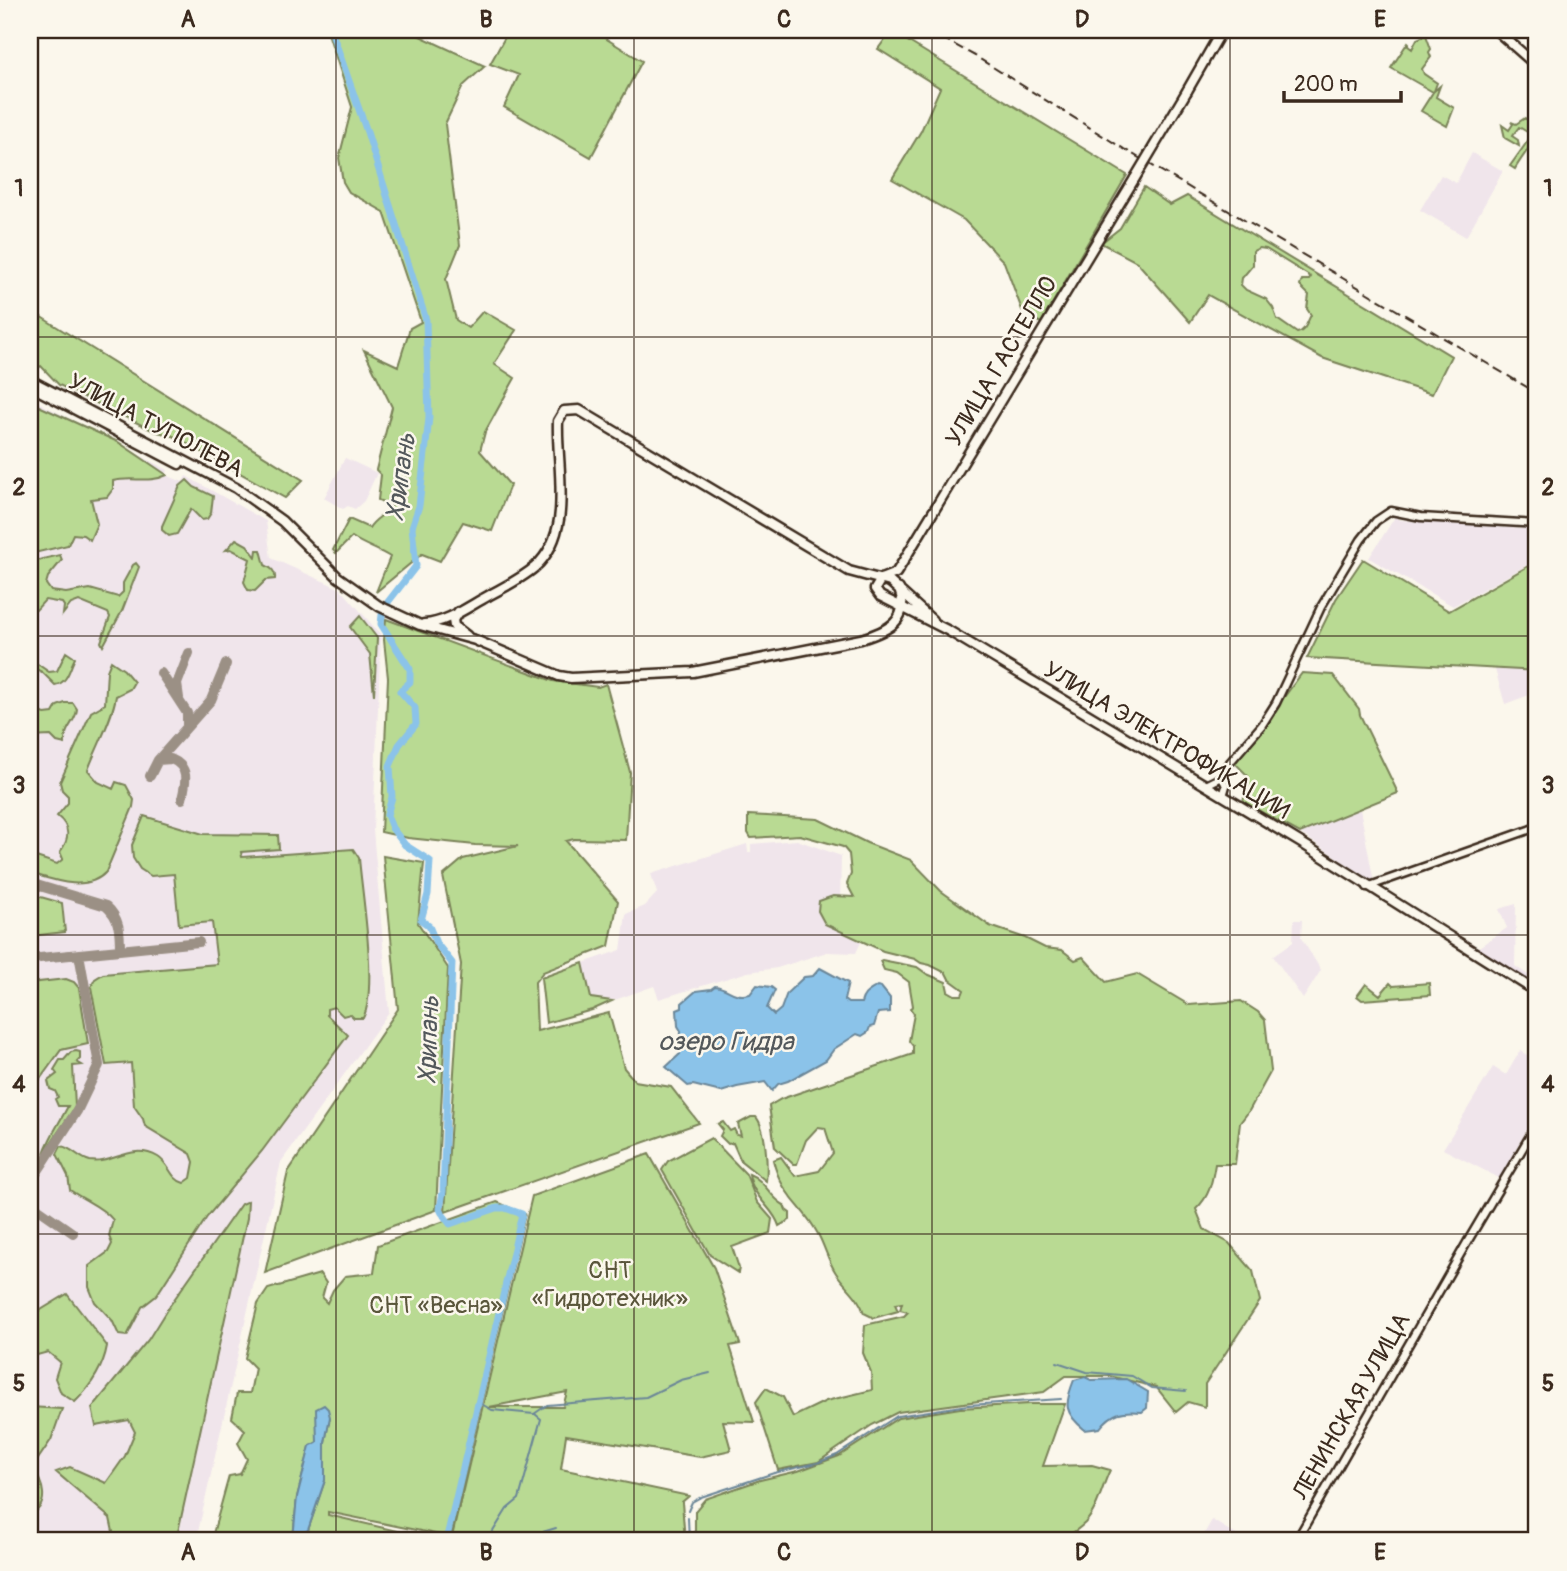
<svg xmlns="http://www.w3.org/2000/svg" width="1567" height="1571" viewBox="0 0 1567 1571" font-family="Pangolin,sans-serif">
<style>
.built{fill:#f0e5eb}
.green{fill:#b9da93;stroke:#7a8258;stroke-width:2;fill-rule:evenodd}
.water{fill:#8bc3e9;stroke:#6b8698;stroke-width:2}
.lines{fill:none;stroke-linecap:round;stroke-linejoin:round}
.stream{stroke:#6b8698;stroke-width:2}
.river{stroke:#8bc3e9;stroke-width:7}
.taxiway{stroke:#9b9085;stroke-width:10}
.minor-casing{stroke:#3b2a1e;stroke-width:11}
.major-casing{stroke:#3b2a1e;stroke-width:13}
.minor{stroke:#fbf7ec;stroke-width:6}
.major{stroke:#fbf7ec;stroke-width:8}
.rail{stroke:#3b2a1e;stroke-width:2;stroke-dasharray:10 5;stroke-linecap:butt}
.major-bridge-casing{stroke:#3b2a1e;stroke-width:13;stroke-linecap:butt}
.major-bridge{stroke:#fbf7ec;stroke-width:8}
.grid{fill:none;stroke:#3b2a1e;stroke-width:2;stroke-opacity:0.55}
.labels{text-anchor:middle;stroke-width:5;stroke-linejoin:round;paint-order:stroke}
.street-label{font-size:24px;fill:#3b2a1e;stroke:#fbf7ec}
.park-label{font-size:24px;fill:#5a563b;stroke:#fbf7ec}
.water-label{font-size:26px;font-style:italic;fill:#53585b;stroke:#fbf7ec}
.neatline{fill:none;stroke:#3b2a1e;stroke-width:2.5}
.grid-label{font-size:23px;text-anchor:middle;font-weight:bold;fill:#3b2a1e}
</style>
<rect width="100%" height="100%" fill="#fbf7ec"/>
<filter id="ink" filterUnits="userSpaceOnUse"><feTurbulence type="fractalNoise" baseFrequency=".0143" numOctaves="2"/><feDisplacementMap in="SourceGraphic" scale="14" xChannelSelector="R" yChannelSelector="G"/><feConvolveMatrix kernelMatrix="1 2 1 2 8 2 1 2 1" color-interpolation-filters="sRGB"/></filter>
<g filter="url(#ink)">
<path class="built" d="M1472,153L1503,171L1466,237L1420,210L1441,175L1456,183Z
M30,398L168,470L166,475L183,482L186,476L266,521L271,558L341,589L381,635L373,830L389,1012L281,1162L196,1541H30Z
M345,458L377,473L364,501L355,509L348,506L343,509L324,498Z
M1395,517L1401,520L1422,522L1536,530L1529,564L1453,606L1369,558Z
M1537,658V692L1505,704L1494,666Z
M1360,809L1374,882L1300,833Z
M797,840L841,856L840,905L855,939L861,942L856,953L827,952L777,968L748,972L659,999L654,986L612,1001L591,998L583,963L621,950L626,914L645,906L657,893L651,874L747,844L748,852H751V844Z
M1516,904L1515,966L1537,981V989L1476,949L1507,928L1499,909Z
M1294,920H1302L1301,938L1321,970L1303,999L1273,956L1293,942Z
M1520,1051L1537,1061V1112L1499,1178L1443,1149L1493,1067L1506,1075Z
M1212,1520L1246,1541H1200Z"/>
<path class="green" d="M327,30H407L485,66L463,86L445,124L460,245L446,279L456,320L468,328L483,311L516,330L494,364L515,378L485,432L480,451L510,485L492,531L463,522L440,561L422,554L376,592L390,557C376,548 365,546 352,537L336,553L333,550L349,519L369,528C375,518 384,516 392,506L378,500L381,475L376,470L392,407L364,350L398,366L410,328L421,322L384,212L349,192L343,182L339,158L352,107Z
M509,30H592L642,61L591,157L504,107L519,75L490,64Z
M891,31L1127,175L1041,323L1022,310L1004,262L964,220L892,179L921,131L940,88L878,49Z
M1426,35L1431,49L1429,52L1431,57L1422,69L1424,74L1437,83L1434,91L1440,86L1436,97L1454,108L1447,126L1421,111L1433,92L1391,68L1408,42L1409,43L1408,46L1412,49L1417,39Z
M1525,118L1534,124L1537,122C1537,143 1525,151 1515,169L1510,166L1532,135L1519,127L1512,136L1518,140L1519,146L1505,138L1502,125L1509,130L1513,124L1511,122L1516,124Z
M1144,187L1170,205L1187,196L1451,356L1432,394L1322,358L1208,295L1190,322L1137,262L1101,243L1120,228ZM1259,248L1266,249L1311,277L1309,280H1302L1300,286L1309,295L1307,309L1311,315C1307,322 1306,331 1297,333L1277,319L1273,308L1266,299L1246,290L1241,285L1242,278L1253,265V251Z
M30,310L303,480L285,498L173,436L154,431L59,385L41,366L35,370L30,367Z
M30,402L118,442L167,475C149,484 132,476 113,481V489L107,497L91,499L97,524L90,540L83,535L73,534L68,545L30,554Z
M187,480L194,487L213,496L211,513L207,519L202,520L191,509L177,534L169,536L162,530V526L180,486Z
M1537,534V671L1307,658L1336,599L1363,559L1449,611L1530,565Z
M236,539L247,545L256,557L257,550H261L265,565C271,568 276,571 275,579L266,580L255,591L248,590L244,582L250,559L231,549L226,550Z
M60,555L62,560L48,577L46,584L51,591L66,593L90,589L118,597L123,592V583L133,565L136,563L139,567L122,611L103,646L101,642L110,617L108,613L79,601L71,604L63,614L64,606L62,603L45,600L36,610L30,613V562Z
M360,616L377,638L374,695L370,654L350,627Z
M386,619L553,681L598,687L606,684L630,772L626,840L574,839L566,841L618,901L609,946L543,972L535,982L537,1031L609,1013L624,1068L635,1081L671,1087L699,1123L445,1212L461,964L443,876L463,859L518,846L475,845L408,838L381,832L388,678L384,640Z
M66,652L75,658C69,669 68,683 55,685L42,672L30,666V659L49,672L57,671Z
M111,661L124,670L134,682L130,689L116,696C112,720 97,746 88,770L98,782L113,789L116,782L126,785L134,800L133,807L106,872C87,893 53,880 30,873V855L57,864L63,859L60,852C70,839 70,826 57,816L68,803V796L62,790L60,782L91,712L105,704L107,671Z
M1302,673L1333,675L1359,709L1360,715L1398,793L1300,833L1243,802L1248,776L1235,763Z
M65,703H73L77,709C76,723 64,726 65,744L57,742L51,736L30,737V708L45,714L53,713L57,706Z
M748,815L818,819L867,843L911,860L941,891L990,926L1025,938L1045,948L1062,950L1075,960L1083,957L1106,982L1137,974L1189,1005L1241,1001L1258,1012L1265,1020L1271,1071L1249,1111L1240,1123L1235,1164H1215C1212,1182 1210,1196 1196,1209L1204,1229L1229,1243L1253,1271L1260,1301L1205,1384V1407L1188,1402L1176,1412L1156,1387L1109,1376H1066L1044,1392L898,1412L872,1425L818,1462L778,1470L756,1402L766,1388L783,1397L793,1417L826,1401L872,1390L871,1372L863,1353L865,1325L904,1316L908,1312L900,1310L902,1303L895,1304L898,1311L874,1318L864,1313C859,1296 846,1288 836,1273C828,1261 825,1247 818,1234C802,1204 782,1197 773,1160L781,1157L795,1176L819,1171L833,1153L825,1128L818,1127L806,1140L797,1164H793L775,1147L769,1106L781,1099L913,1054V1046L909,1041L914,1014L910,1008L913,1006L909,982L897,973L884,970L880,961L882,960L917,967L927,974L946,982L948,991L955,995H962L964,990L949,979L946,973L930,965L921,963L915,959L883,951L825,924L818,911L819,901L833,896L854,897L847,884L851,874L849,854L843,847L800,835L751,838L748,833Z
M144,816L203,834L278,835L279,849L241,852L242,857L353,849L359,858C362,895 378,989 363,1018H354L350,1014L343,1016L334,1007L327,1009V1015L348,1035L262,1151L207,1217L156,1296L142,1307L127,1336L119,1335L112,1320L95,1302L89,1287V1266L108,1252L112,1244L109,1236L113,1220C103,1207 83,1200 70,1190L68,1176L57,1154L61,1146C73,1148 78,1158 90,1161C113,1165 131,1142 158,1157C170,1164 170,1179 184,1183L191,1178L194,1162L191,1154L145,1126L143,1119L134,1106L131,1063L106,1065L91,987L95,979L103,974L217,964L212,922L179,925L174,874L151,876L140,869L133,858L132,845Z
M383,856L424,863L418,923L448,968L436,1210L265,1273L288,1172L398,1009Z
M30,894L62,903L65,932L30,936Z
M583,963L591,998L612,1001L592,1010L546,1023L541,978Z
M66,979L74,982L79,988L88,1044L61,1050L30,1093V983Z
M1390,983L1393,986L1429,983L1430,995L1362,1000L1357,996L1366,984L1380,995Z
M76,1051L80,1052V1059L77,1062L82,1065L73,1066L75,1107L44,1153C50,1136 60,1122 68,1106H58L55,1099L58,1097L55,1091L50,1089L48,1081L57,1074L54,1070L60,1060H64L71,1052Z
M751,1117H756C766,1128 768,1167 766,1181L741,1161L733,1143L728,1144L720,1136L723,1130L718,1124L723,1122L730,1131L734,1129L737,1135L741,1136L738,1124Z
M711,1138L746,1174L757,1202L772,1219L770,1233L732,1247L739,1268L738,1273L710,1255L662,1170L668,1161Z
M649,1154L714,1268L740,1344L730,1346L754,1422L723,1421L731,1450L700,1457L566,1435L561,1469L689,1496L682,1502L685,1541H451L532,1196ZM567,1392L563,1407H489Z
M749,1174C765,1180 770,1198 784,1205L786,1210L790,1213V1220L779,1226C774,1208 753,1199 749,1174Z
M248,1201L247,1218L176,1541H115L110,1518L56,1472L70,1467L106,1483L125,1456L135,1432L129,1420L96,1426L92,1408L148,1340L166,1311L241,1204Z
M497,1202L525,1214L450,1537L328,1512V1515L440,1541H211L229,1476L240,1474L247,1459L238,1443L245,1430L232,1418L237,1393H250L255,1368L245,1358L258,1304L268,1289L320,1274L326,1283L322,1298L327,1303L333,1290L345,1276L374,1273L378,1245ZM330,1417L325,1442V1480L308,1530L293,1538L297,1497L310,1447L317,1442Z
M67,1294L107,1346C103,1369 91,1386 75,1402L61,1393L55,1378L60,1362L48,1352L30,1357V1312L39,1311Z
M1029,1404H1065L1043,1466L1092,1465L1110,1470C1102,1486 1098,1509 1085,1523C1079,1529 1070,1534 1063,1541H695V1511L705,1499L760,1480L798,1471L839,1456L898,1418L960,1408Z
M30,1407L62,1409L51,1440L32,1468C43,1482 51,1505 30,1515Z"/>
<path class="water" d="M820,968L848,983L844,1000L848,1003H861C864,992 869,992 877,986L881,987L890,998V1012L878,1013L874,1026L870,1027L868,1032L862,1036L857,1034L834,1049L826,1060L788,1081L778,1084L772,1091L765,1082L737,1087L721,1092L693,1085L688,1086L666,1067L680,1054L681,1031L678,1026L677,1010L682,1008V1003L696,991L711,989L715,986C730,988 732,998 750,994L757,985L771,987L775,990L767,1008L774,1015L781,1009L787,993L804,977L813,976Z
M1085,1377L1091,1380L1126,1379L1148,1392L1147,1408L1142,1412C1123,1410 1112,1412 1100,1428L1085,1430C1064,1413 1064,1405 1074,1380Z
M324,1405L328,1409L330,1417L325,1442V1480L308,1530L293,1539L297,1497L310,1446L317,1442L316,1409Z"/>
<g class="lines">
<path class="stream" d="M1057,1362L1087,1372L1132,1376L1152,1388L1186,1391
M478,1402L492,1410L534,1414L547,1405L646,1397L681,1380L710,1373
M688,1511L692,1502L701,1497L774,1473L817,1463L837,1455L897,1416L968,1405L1061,1399
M688,1518L689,1541
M487,1541L507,1509L519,1499L541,1419L535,1414
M513,1541L556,1528
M600,1541V1536"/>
<path class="river" d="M331,30L367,132L426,320L429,418L419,506L412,527L416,566L388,602L382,615L381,624L410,669V682L400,691L415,708L416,724L399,745L390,766L392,797L387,815L392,828L405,845L430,861L428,894L421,920L429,926L436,943L452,963L443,1192L440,1209L442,1213
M444,1216L450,1224L497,1208H505L522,1214L446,1541"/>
<path class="taxiway" d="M161,673L187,713V727
M179,698L177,684L189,653
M158,760L171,759C190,767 186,782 182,799
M150,776L158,760L211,700L226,664
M30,883L106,906C120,918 120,932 120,950
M30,959L199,942
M30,1183L77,1111L99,1065L79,954
M30,1203L73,1233"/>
<defs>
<path id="minor" d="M1222,777L1226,786L1223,796
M1206,785L1222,777L1225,768L1262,725L1276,703L1321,607L1361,540L1376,521L1391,511L1421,517L1537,524
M1367,887L1537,827
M1296,1541L1469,1239L1537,1124"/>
<path id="major" d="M1496,30L1537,66
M1187,91L1222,30
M30,380L236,488L282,521L338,577L379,606L420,625L475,640L559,676L571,678L693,672L861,639C887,631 911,621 899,589
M30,386L179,464
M881,579L875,589L880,596L949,631L1157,756L1303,844L1537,992
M881,579L896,573L901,565L1135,178
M458,612L453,620L454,626L467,636
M424,624C447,623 469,606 488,596C504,587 521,579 535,567C575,531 556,468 558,421L564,411L579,410L849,571L890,582L932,620"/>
</defs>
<use href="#minor" class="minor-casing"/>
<use href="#major" class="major-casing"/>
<use href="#minor" class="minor"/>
<use href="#major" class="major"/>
<path class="rail" d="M928,30L975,56L1124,149L1537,393"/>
<defs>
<path id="major-bridge" d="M1135,178L1187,91"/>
</defs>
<use href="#major-bridge" class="major-bridge-casing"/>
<use href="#major-bridge" class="major-bridge"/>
</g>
</g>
<path class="grid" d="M336,30V1541M634,30V1541M932,30V1541M1230,30V1541M30,337H1537M30,636H1537M30,935H1537M30,1234H1537"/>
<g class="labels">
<g class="street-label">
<text transform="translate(1001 361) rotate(-59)" y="8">УЛИЦА ГАСТЕЛЛО</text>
<text transform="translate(156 425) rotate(28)" y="8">УЛИЦА ТУПОЛЕВА</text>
<text transform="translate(1167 740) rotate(31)" y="8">УЛИЦА ЭЛЕКТРОФИКАЦИИ</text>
<text transform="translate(1351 1406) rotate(-60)" y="8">ЛЕНИНСКАЯ УЛИЦА</text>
</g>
<g class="park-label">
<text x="610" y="1278">СНТ<tspan x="610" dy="28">«Гидротехник»</tspan></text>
<text x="436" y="1313">СНТ «Весна»</text>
</g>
<g class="water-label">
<text transform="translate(400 477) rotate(-82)" y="9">Хрипань</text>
<text transform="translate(428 1040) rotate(-88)" y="9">Хрипань</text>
<text x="726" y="1050">озеро Гидра</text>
</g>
</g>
<rect width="1567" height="1571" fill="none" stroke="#fbf7ec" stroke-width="77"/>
<path d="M1284 91v10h117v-10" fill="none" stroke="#3b2a1e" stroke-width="3.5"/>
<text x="1294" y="91" font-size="21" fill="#3b2a1e" stroke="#fbf7ec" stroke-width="5" paint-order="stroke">200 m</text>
<rect x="38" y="38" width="1490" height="1494" class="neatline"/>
<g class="grid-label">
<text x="188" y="27">A</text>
<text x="486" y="27">B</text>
<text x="784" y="27">C</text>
<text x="1082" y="27">D</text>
<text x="1380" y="27">E</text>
<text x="19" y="196">1</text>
<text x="1548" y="196">1</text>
<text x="19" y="495">2</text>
<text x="1548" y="495">2</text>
<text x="19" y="793">3</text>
<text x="1548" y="793">3</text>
<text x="19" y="1092">4</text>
<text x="1548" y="1092">4</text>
<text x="19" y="1391">5</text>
<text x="1548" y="1391">5</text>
<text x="188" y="1560">A</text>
<text x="486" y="1560">B</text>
<text x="784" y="1560">C</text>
<text x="1082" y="1560">D</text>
<text x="1380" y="1560">E</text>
</g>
</svg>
